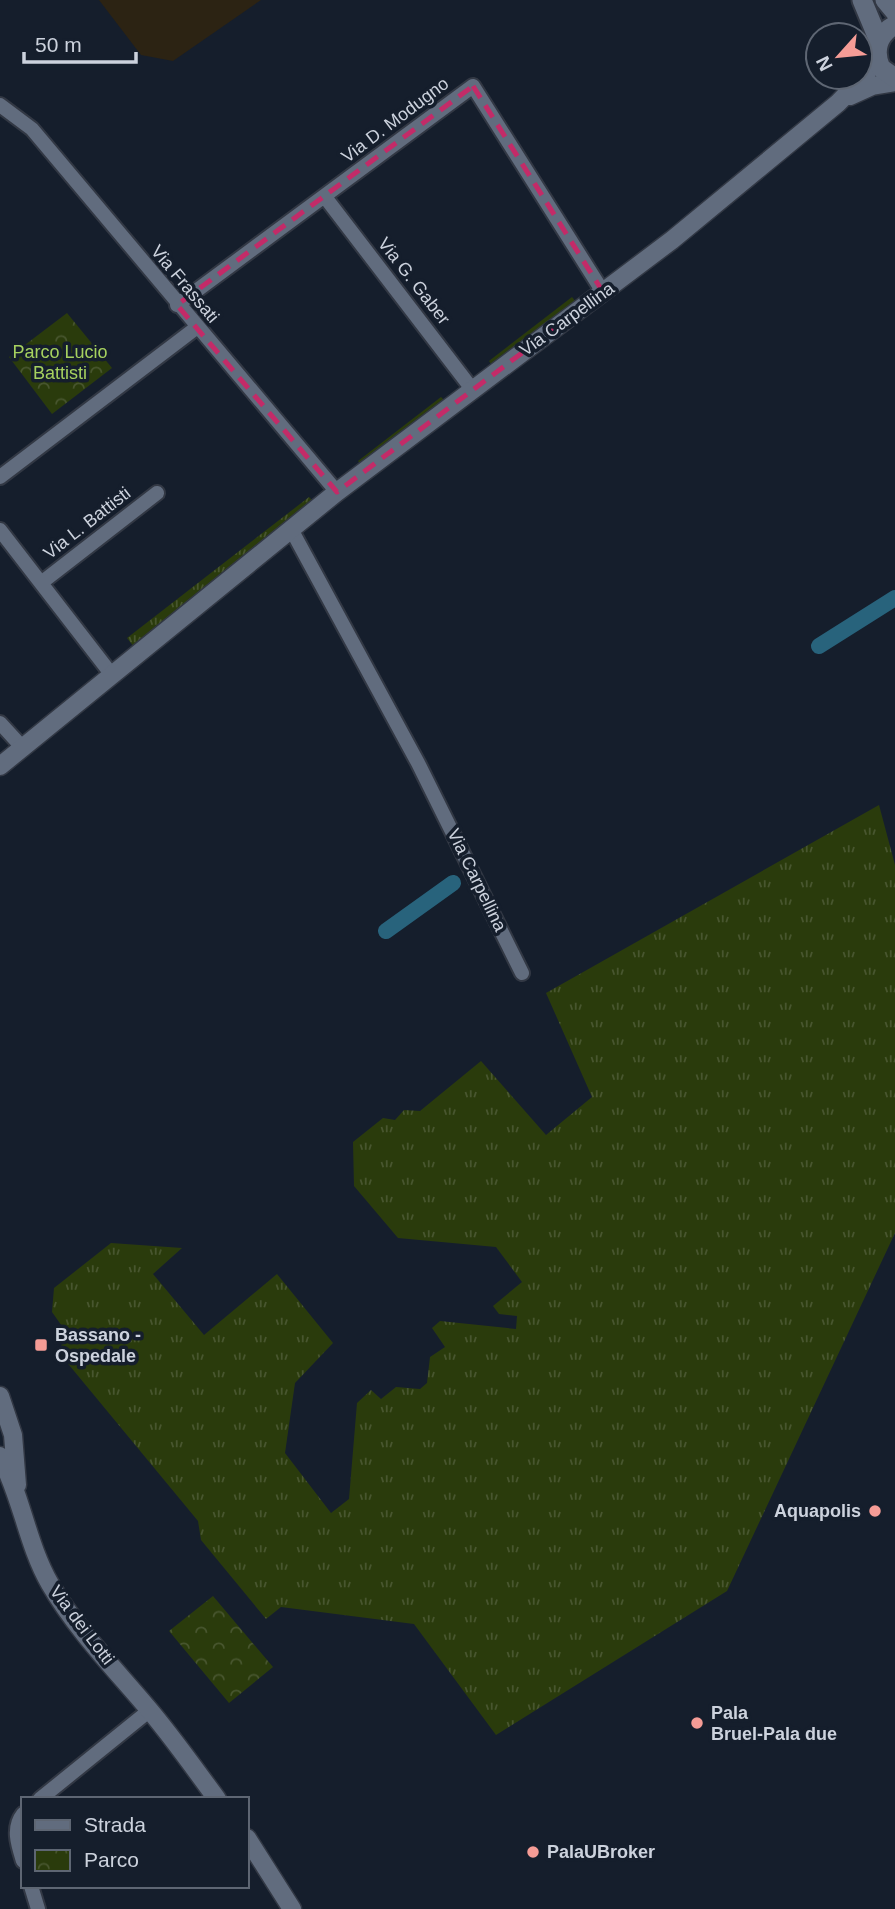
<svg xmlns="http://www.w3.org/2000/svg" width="895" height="1909" viewBox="0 0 895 1909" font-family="Arial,sans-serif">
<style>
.commercial{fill:#2c2313}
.grass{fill:url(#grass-tufts)}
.park{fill:url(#park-crowns)}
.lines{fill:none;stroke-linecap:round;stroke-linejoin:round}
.canal{stroke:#28637c;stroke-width:16}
.minor-casing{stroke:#323844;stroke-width:18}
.tertiary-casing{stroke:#323844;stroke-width:21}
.secondary-casing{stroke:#323844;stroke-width:23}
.minor{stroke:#616c7e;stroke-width:14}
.tertiary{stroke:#616c7e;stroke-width:18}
.secondary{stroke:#616c7e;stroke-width:19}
.marked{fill:none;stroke:#c32b68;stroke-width:5;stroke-dasharray:14 9;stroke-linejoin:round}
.poi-dot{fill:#f59c96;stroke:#151e2c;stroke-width:2.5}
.labels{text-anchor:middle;stroke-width:7;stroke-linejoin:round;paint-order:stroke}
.street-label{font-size:18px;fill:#ccd2dd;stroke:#151e2c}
.park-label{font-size:18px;fill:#a6d15f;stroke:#151e2c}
.poi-label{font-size:18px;font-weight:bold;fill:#ccd2dd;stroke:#151e2c;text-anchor:start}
</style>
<defs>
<pattern id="grass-tufts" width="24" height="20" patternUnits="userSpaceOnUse" patternTransform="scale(1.75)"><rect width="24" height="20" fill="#2a3b0c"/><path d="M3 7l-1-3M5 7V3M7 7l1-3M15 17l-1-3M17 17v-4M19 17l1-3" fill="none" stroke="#48562f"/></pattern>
<pattern id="park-crowns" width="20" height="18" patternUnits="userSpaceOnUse" patternTransform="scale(1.75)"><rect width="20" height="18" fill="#2a3b0c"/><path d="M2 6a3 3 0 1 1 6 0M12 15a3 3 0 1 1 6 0" fill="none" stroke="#48562f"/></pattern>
</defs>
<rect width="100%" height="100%" fill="#151e2c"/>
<path class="commercial" d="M99,0H261L173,61L141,55Z"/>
<path class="grass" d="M572,297L576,302L491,364L489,361Z
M441,397L444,400L360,464L358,461Z
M309,497L312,500L134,647L127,638Z
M879,805L895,865V1233L727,1591L496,1735L414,1624L281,1607L266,1619L201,1540L198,1521L60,1354L64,1329L52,1312L54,1288L111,1243L182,1248L153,1274L204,1335L277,1274L333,1343L295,1383L285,1453L331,1513L349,1499L357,1403L371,1390L381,1399L396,1387L420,1389L427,1383L430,1357L445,1347L432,1328L440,1321L516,1329L517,1316L499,1314L493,1306L522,1282L496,1247L398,1238L354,1186L353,1142L383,1118L395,1120L404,1110L420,1111L481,1061L546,1135L592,1097L546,993Z"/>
<path class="park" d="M67,313L112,368L52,414L9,357Z
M213,1596L273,1667L229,1703L169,1631Z"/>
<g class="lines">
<path class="canal" d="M819,646L895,598
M386,931L453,883"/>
<defs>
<path id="minor" d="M0,105L32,129L337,492
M325,197L472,389
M177,305L473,86L603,292
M0,477L196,328
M291,529L418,763L522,973
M0,530L112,675
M41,583L157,493
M0,723L22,747
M40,1799L150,1710
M23,1814C12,1828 18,1845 23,1861
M31,1886L38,1909"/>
<path id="tertiary" d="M850,96L872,86L895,82
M0,766L337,492L672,240L838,103L865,75L877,56
M0,1396L13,1435L17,1485
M0,1456C22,1497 27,1544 50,1584C76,1629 113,1667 146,1706C171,1735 194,1768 217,1799
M247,1838L292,1909"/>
<path id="secondary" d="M862,0L879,41
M885,0L895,12
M895,25C878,34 873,51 881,68L895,78"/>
</defs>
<use href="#minor" class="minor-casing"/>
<use href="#tertiary" class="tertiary-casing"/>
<use href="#secondary" class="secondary-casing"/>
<use href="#minor" class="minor"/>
<use href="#tertiary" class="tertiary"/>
<use href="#secondary" class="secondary"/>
</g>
<path class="marked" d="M473,86L603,292L337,492L177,305Z"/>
<g class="poi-dot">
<rect x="34" y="1338" width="14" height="14" rx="3.5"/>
<circle cx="875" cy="1511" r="7"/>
<circle cx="697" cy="1723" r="7"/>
<circle cx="533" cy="1852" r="7"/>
</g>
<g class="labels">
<g class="street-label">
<text transform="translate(395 120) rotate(-37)" y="6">Via D. Modugno</text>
<text transform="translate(414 281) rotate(52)" y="6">Via G. Gaber</text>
<text transform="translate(185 284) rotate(50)" y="6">Via Frassati</text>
<text transform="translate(567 319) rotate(-36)" y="6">Via Carpellina</text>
<text transform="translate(87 523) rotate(-38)" y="6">Via L. Battisti</text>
<text transform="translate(477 880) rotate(64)" y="6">Via Carpellina</text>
<text transform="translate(82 1625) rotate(53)" y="6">Via dei Lotti</text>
</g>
<g class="park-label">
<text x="60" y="358">Parco Lucio<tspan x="60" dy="21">Battisti</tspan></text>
</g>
<g class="poi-label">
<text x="55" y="1341">Bassano -<tspan x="55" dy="21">Ospedale</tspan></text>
<text x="861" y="1517" text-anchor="end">Aquapolis</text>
<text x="711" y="1719">Pala<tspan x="711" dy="21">Bruel-Pala due</tspan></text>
<text x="547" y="1858">PalaUBroker</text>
</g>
</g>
<rect x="21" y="1797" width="228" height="91" fill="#151e2c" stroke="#5e6673" stroke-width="2"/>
<rect x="35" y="1820" width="35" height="10" fill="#616c7e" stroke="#5e6673" stroke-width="2"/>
<text x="84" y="1832" font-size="21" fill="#ccd2dd">Strada</text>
<rect x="35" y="1850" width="35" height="21" fill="url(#park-crowns)" stroke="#5e6673" stroke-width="2"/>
<text x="84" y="1867" font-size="21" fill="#ccd2dd">Parco</text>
<g transform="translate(839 56) rotate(243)"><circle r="33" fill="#151e2c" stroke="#5e6673" stroke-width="2"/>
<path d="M0-5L12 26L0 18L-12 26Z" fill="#f59c96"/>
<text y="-10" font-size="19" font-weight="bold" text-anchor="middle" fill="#ccd2dd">N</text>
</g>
<path d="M24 52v10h112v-10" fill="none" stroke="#ccd2dd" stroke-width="3.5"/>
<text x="35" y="52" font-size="21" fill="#ccd2dd" stroke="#151e2c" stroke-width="5" paint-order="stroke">50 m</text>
</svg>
